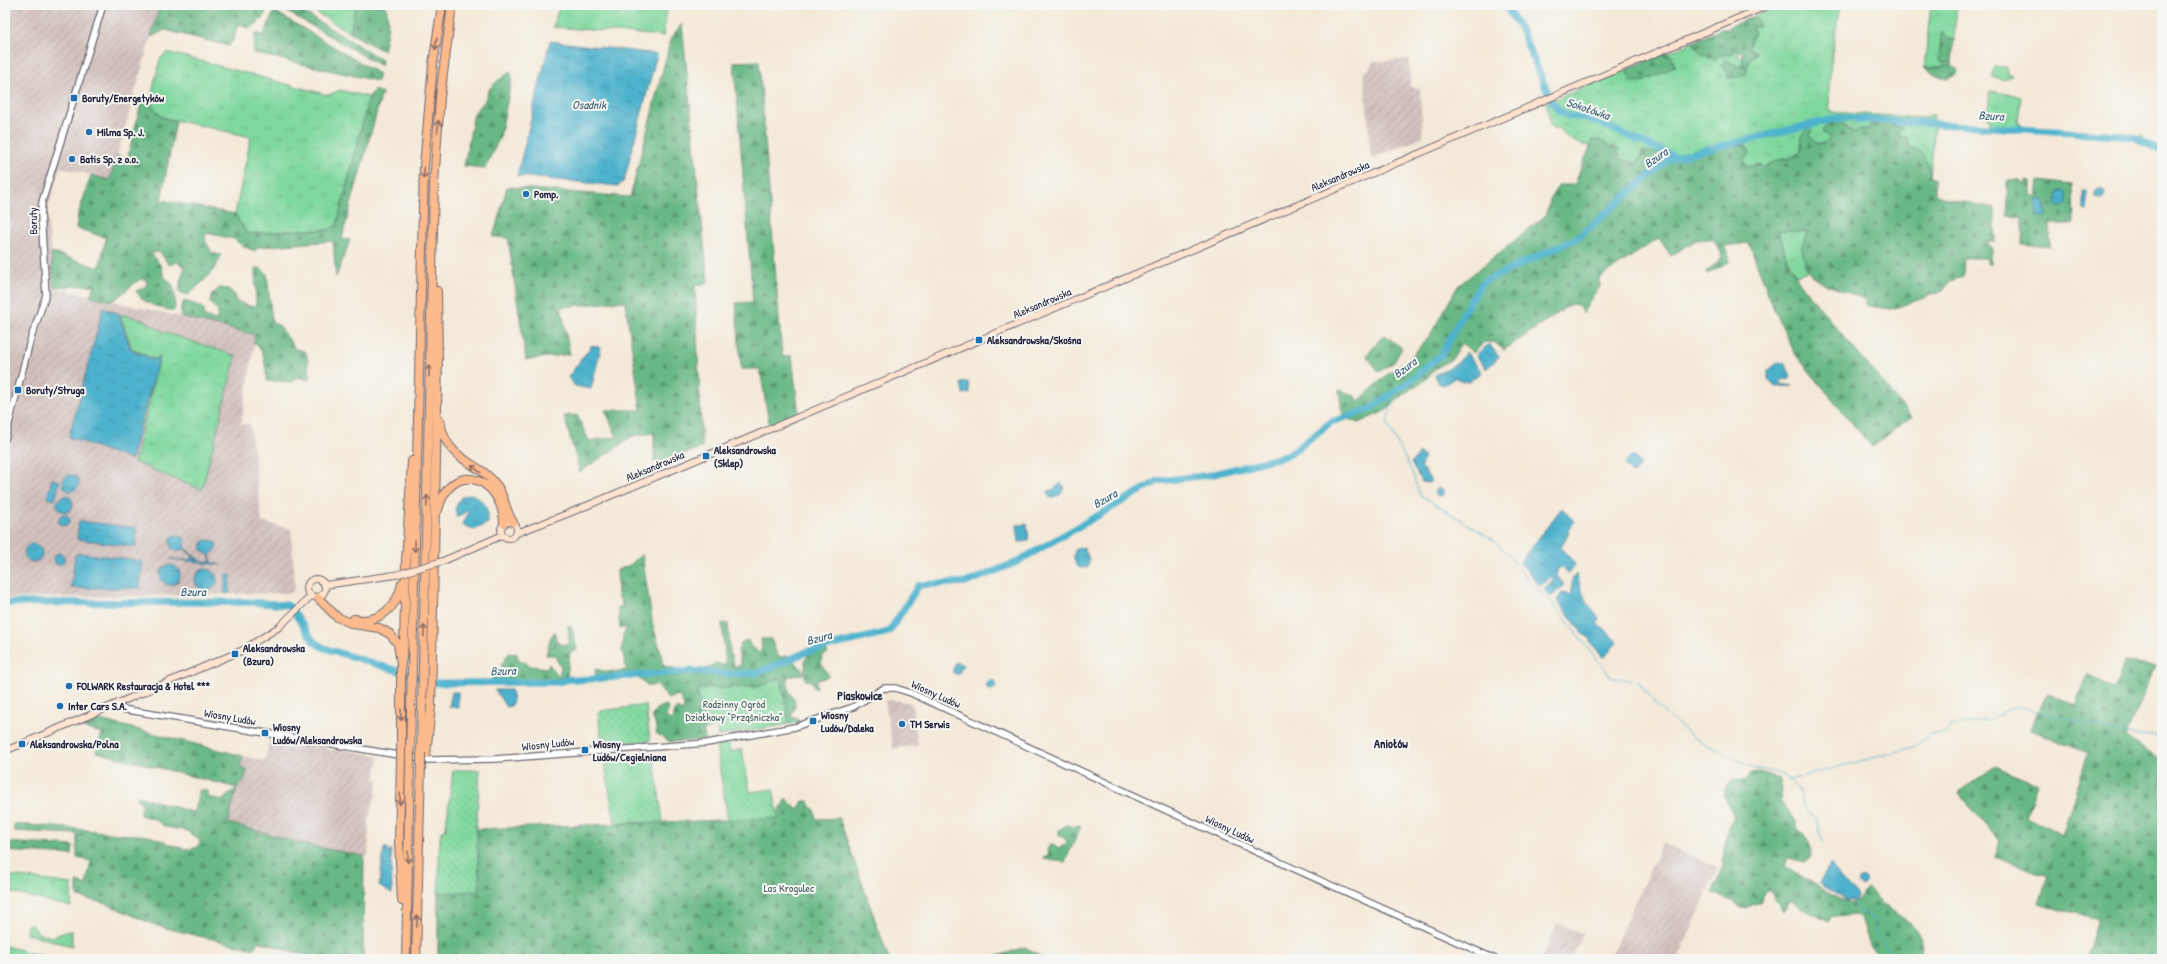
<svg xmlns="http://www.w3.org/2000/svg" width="2167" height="964" viewBox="0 0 2167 964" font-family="'Patrick Hand',sans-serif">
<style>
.industrial{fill:url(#industrial-furrows)}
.grass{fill:url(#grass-tufts);stroke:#507d6c}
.forest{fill:url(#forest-firs);stroke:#446d60}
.garden{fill:url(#garden-dots);stroke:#507d6c}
.water{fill:url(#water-ripples);stroke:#386a84}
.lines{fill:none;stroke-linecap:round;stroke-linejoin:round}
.stream{stroke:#4eb2cd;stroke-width:1}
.river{stroke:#4eb2cd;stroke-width:7}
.tertiary-casing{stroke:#6c6872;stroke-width:8}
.secondary-casing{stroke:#6c6872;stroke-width:8}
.motorway-casing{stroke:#6c6872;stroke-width:10}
.tertiary{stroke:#fff;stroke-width:5.5}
.secondary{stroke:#fee3d1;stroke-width:6}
.motorway{stroke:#fcba8d;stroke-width:8}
.secondary-bridge-casing{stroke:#6c6872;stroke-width:8;stroke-linecap:butt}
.motorway-bridge-casing{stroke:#6c6872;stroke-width:10;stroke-linecap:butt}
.secondary-bridge{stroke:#fee3d1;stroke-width:6}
.motorway-bridge{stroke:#fcba8d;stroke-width:8}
.oneway{stroke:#8f6e64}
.poi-dot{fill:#1f6fb2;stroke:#f6f6f2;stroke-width:1.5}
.labels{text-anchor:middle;stroke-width:4;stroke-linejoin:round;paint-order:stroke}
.poi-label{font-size:11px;font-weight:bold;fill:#22223b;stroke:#f6f6f2;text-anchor:start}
.street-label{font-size:11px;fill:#22223b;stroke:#f6f6f2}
.park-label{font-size:11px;fill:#3e5959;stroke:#f6f6f2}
.water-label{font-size:12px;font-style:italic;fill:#345c75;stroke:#f6f6f2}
.neighbourhood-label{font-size:12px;font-weight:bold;fill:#22223b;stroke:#f6f6f2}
</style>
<defs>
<pattern id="industrial-furrows" width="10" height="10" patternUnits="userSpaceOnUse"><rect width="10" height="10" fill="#d1c0bc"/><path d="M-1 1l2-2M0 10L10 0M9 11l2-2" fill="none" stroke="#b3a5a2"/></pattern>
<pattern id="grass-tufts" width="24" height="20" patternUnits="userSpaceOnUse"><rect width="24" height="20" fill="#7fd89e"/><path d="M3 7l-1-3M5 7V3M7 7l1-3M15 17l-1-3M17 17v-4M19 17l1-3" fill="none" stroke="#6db989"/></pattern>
<pattern id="forest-firs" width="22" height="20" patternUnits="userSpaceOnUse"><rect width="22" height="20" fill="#67b885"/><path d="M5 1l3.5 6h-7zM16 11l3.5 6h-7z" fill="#54956e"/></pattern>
<pattern id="garden-dots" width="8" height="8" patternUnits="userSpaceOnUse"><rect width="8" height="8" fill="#7fd89e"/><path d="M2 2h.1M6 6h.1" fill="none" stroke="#6db989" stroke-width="1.8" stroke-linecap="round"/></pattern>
<pattern id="water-ripples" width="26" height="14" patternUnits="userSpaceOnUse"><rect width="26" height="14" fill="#4eb2cd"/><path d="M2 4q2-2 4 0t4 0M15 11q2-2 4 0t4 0" fill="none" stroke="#4090a8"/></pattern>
</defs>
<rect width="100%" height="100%" fill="#f6f6f2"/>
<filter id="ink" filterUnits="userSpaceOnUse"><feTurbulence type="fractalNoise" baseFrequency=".025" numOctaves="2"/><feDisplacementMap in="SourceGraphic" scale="8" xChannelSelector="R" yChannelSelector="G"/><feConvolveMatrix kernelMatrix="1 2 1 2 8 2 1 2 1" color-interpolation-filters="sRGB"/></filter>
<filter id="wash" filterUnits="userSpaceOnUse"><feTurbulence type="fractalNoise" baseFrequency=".012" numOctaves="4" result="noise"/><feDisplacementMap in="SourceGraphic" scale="16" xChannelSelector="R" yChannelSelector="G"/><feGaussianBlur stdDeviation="0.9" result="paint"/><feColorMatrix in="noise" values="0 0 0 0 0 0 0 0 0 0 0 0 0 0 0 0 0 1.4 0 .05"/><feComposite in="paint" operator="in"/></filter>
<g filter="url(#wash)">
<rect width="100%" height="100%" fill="#f4e9d8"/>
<path class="industrial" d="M5,5H160L110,180L60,167L47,212L54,287L256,335L241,424H250L262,522L291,529L295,586L292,593L5,598Z
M1736,5H1756L1738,12Z
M1409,59L1410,87L1420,88L1423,137L1371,159L1364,72L1369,70L1372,62Z
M892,700L912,703L918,745L893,749L885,701Z
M270,737L275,738L277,742L282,739L289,740L290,744L293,745L296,742L310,744L314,748L317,745L325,746L330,751L336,748L379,756L375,779H378L376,794L369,819L368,857L311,846L228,823L231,804L237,788L243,756L265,761Z
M1662,843L1718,868L1678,959H1609Z
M1557,923L1583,934L1571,959H1541Z"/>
<path class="grass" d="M304,5H356L350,33Z
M560,5H668L663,36L553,27Z
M1780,5H1840C1835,39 1826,77 1830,112L1923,118L1929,117V115H1933L1932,123L1935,124L1930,176L1928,163L1898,135V131L1903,128L1874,120L1869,129H1861L1855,133L1846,127L1831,124L1824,133L1831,138L1825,143H1815L1810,136L1811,131L1802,134L1801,151L1792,158L1777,160L1764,168L1761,164L1747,167L1743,158L1750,153L1742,145L1737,146L1736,143L1677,157L1643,152L1642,158L1636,163L1619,158L1615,146L1610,147L1593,140L1589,146C1577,145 1566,138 1558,128H1551L1546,103L1627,69L1629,77L1645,81L1674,67V60L1667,53L1693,42L1695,48C1704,51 1724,59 1733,52L1732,47L1734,45L1739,50L1738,57H1742L1743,64L1737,68L1734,63L1728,62L1722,67L1733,76L1738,77L1746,73L1748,63L1756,52L1749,48L1752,35L1751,26H1755L1757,28V19L1755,16Z
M1931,5H1957L1954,40L1948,38L1942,31L1939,59L1941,62L1952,63V66L1924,68Z
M167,52L328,95L340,90L369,97L337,225L329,230H302L247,234L235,214L251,137L161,117L150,102L160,59Z
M1994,67H2006L2007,73L2012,75L2004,80L1992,76Z
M1990,91L2021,96L2018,121L2023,127L2120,132L2143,136L2140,140L2121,135L1989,127L1990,121L1987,116Z
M1778,231L1808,232C1800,242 1803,259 1808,271L1796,275L1788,262Z
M120,314L146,321L164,332L236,356L202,490L134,462L160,357L154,359L132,349Z
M5,875L72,884L71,907L5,891Z
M5,946L55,959H5Z"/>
<path class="forest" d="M160,5H262L267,8C264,19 258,24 248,29L238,23L234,38L229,46L165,30L151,37Z
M276,5H292L382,60L381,66Z
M356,5H385C391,20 386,36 383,51L350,33Z
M274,11L379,74L377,81L253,53L255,33L264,35Z
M1755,16L1759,22L1757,28L1755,26H1752L1755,33L1751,39L1749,48L1756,53L1748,63L1746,73L1738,77L1728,78L1727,71L1720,65L1724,64V61L1726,59L1728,62L1734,63L1737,67L1743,64L1742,51L1734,50L1736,47L1735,45L1732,47L1733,52L1730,55L1719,54L1716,59C1707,59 1696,51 1693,42L1721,29H1729L1730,26Z
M682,24L708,283L695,286L702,448L654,463V433L633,436L580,472L564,416L577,415L589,441L617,437L605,410H641L625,301L561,307L570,354L526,360L508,238L493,237L507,187L630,197L671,38Z
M1942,31L1948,38L1954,40L1952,63L1943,64L1939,59Z
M1666,52L1672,57L1674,67L1645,81L1631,82L1627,69Z
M759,61L782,356H792L799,416L770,429L760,369H741L736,303L753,302L734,62Z
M1952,66L1958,70L1956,75L1947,79C1939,76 1931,73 1924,68Z
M510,72L512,77L500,137L485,168L464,166L474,113L484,102L490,88L496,82Z
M374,90L382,93L344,230L342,239L350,240L336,277L333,241L258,247L255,251L244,247L234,239L206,233L205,240L212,253L221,255C217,271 200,284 188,295L179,292L181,278L185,267L177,262L169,265L160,252L151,253L161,266L164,277C177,284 176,299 174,311C160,308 144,305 136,291L146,286L147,280L140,279L113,301L90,296L94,285L54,287L51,252L99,268L106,238L76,228L78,215L91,175L109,180L117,155L127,160L141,103L150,102L161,117L176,121L161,200L235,214L247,234L302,230H329L337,225L369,97Z
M1874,120L1903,128L1898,131V135L1908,138L1907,145C1925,153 1927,156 1930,176L1935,179V194L1947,199L1995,208V241H1988V244L1992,249L1991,264H1988V258H1964L1963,277L1950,281L1943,291L1892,309L1866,306L1864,299L1825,284L1813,277L1806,266L1801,247L1808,232L1778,231L1788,262L1801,285L1911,417L1872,447L1795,354L1774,309L1749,243L1724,246L1729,256V262L1707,274L1706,271L1718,263L1722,257L1720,250L1713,239L1696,240L1671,256L1659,238L1599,278L1600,287L1593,295L1583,313L1578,305L1571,304L1504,350L1494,342H1484L1474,353L1461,343L1453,358L1435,369L1422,383L1412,388L1383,412L1358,423C1338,417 1342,408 1339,390L1354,395L1359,401L1389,373L1412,356L1430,335L1458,286L1545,216L1552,195L1559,185H1574L1593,140H1601L1610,147L1619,149V158L1636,163L1641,158L1642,151L1677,157L1736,142L1737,146L1746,145L1750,153L1747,157L1743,158L1747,167L1761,164L1764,167L1777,160L1792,158L1801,151L1802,134L1809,127L1812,130L1810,136L1817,144L1825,143L1830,138L1822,132L1826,125L1839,123L1844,124L1847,130L1855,133L1856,130L1869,129V126Z
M2020,180L2026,184V180L2031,181V196H2037L2039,181L2073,185L2074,224H2050V247L2022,244L2023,217L2008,216L2007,181Z
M255,268H260L267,274L272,322L280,326L295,349L306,352L311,380L297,377L293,382L267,381C265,368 266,350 254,343L255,335L181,317V307L184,301L200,306L204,310V317L217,320L218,311L210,303L211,296L219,288L228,289L235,295V301L250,306H256Z
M1385,335L1402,348L1394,362L1379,372L1367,356C1369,350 1379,340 1385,335Z
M642,554L653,627C658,639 661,653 663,665C673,670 694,671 705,669C708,668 712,665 716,663L726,666L722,623L728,624L730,653L735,667L741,665L738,650L742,642L748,640L751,647L759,652L762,648L761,639H771L778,657L788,656L803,670V674L787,677C788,682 788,689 790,693C795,701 798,706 791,714L792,717L798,719L799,723L789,724L781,678L757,687L698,689L705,740L670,742L656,733L657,729L652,716L656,709L666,705L669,710L665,716L670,720L674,717L673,713L677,708L682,712L684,707L681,697L674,696L668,699L657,685L649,686L639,679L643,673L596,676L595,669L610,672L627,670L622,650L623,636L627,627L620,629L618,607L623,606L618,595L617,570L630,565Z
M568,625L572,628L577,650L570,652L567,676L550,680L491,681L492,677L500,675L505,670L501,666L509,653L517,654L518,659L531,666L547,668L549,664L556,674L559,675L561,667L554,655H546L551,637L555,631L556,641H559L561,645L569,643Z
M826,649L828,653L822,656L821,663L829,676L816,681L817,688H814L812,682L808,680L806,681C803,675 806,668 805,660L810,653Z
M2124,663L2155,666L2125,737L2162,760V959H2086L2098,919L2039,903L2048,876L1995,857L2000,841L1958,793L1995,766L2037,783L2026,816L2062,835L2088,753L2031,730L2037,713L2048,694L2075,705L2087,674L2114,690Z
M96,719L243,756L240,768L247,770L244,781L237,788L228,823L311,846L364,856L363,959H319L258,941L254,949L157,926L104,903L77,897V882L86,885L91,861L77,858V834L14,831V824C49,826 83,829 118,834C129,835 141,834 152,837C164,840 195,860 200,841L187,831L166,827L154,819L140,815L142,803L136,798L138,796L192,812L194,811L199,790H205L209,793L207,798H214L221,801L237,788L96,752L102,733L79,727Z
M1758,772L1773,776L1780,781L1782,789L1780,800L1796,821V829L1804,834L1809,842L1812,850L1810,858L1805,862L1788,858L1785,866L1840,900C1857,906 1856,900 1867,889C1873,891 1874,896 1878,900C1897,918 1930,925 1920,959H1892L1872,950C1866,941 1866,920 1856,916C1849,913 1842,919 1831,916L1829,921L1800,908L1791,901L1783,912L1770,891H1766L1760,902L1745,908H1740L1732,901L1712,893L1723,866L1724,849L1728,827L1734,816C1726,801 1718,791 1734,779L1745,781L1751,773Z
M786,798L798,810L803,801H809L811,808L814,809L816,819L839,818L889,959L438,958V893L480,890L476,829L779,818L778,814Z
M1067,825L1073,827L1078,825L1081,826L1065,862L1043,859V857L1049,856L1047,850L1050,844H1053L1058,849L1066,844L1067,840L1059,835V830Z
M5,842L73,846L72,855L5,851Z
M1025,947L1040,956L1041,959H989Z"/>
<path class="garden" d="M781,678L789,724L718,736L717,726L705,730L697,689L757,687Z
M646,705L650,741L609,745L607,736L601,737L598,713L600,711Z
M729,744L730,752L742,749L750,792L773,789L779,818L728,820L716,745Z
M654,759L663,822L615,823L605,764Z
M453,770H480L476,829L480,891L438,893C440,873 438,850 441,831H445L446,826Z
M31,924L38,933L53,937L64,932L72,931V946L26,934L27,925Z"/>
<path class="water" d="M550,41L657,54L624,181L618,186L517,176Z
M2095 194a5 5 0 1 1 10 0a5 5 0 1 1-10 0Z
M2064,190L2067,194V204L2063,207H2059L2056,204L2058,192Z
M2083,191H2087V211L2083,209Z
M2038,199L2045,200L2046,217L2037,216Z
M103,308L118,313L131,350L154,360L159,358L131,460L69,437Z
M1489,344L1499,357L1486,369L1476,355Z
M592,345L601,348L591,389L575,386L568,377Z
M1466,352L1482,372L1469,382L1461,381L1456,377L1444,385L1439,384L1435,375L1458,363Z
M1778,362L1785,363L1791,376L1790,379L1781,378V384L1793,386L1776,387L1768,379V371Z
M968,382L970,393L963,394L961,383Z
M1420,453L1424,458L1421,466L1431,481L1429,483L1422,482L1411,463Z
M1631,456H1634L1641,464L1633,474L1624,464Z
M63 483a8 8 0 1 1 16 0a8 8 0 1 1-16 0Z
M52,479L60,481L55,500L47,498Z
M1061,483L1064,487L1061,494L1053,498L1049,497L1048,491L1054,489Z
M1434.5 492a4.5 4.5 0 1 1 9 0a4.5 4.5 0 1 1-9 0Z
M472,494C484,500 490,510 488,523L474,530L462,524L469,512L467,511L457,517L455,509L461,497Z
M57 504a8 8 0 1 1 16 0a8 8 0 1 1-16 0Z
M1561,509H1563L1574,521L1561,548L1575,564L1569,573L1562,568L1557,569V576L1564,585L1551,597L1544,590L1554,578L1551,577L1540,586L1520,562Z
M58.5 520a5.5 5.5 0 1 1 11 0a5.5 5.5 0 1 1-11 0Z
M79,521L137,528L135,547L77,539Z
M1027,524L1029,541L1019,542L1017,525Z
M178,535L185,539L184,548L201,561L211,562L209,555L202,551V543L206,540L214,541L217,545L216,550L210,556L212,562L221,565L171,559L188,560L192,558L198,561L184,549L177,551L171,548L170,540L173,536Z
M24 553a9 9 0 1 1 18 0a9 9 0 1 1-18 0Z
M1084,547L1089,559L1088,567L1080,568C1074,565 1072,555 1076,549Z
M80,553L143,561L140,588H71L75,555Z
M53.5 559a5.5 5.5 0 1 1 11 0a5.5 5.5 0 1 1-11 0Z
M160 575a10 10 0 1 1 20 0a10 10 0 1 1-20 0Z
M195 580a11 11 0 1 1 22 0a11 11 0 1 1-22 0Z
M226,574L231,575L229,594L224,593Z
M1576,574L1587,604L1599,618L1597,625L1603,627L1617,642L1604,658L1590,642V638L1584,635L1557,600L1562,593L1570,595L1572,593V580Z
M956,662L963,665L958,675L952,672Z
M986 685a5 5 0 1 1 10 0a5 5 0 1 1-10 0Z
M495,690H511L513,701L511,706L506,707Z
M452,692H458V707H449Z
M384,848H388L387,852L389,853L391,849L392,894L379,886Z
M1831,864L1840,877L1857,896L1855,900L1846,901L1819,883Z
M1857.5 882a4.5 4.5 0 1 1 9 0a4.5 4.5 0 1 1-9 0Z"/>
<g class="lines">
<path class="stream" d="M1395,390L1387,423L1412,472L1420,495L1489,537L1506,552L1535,588L1550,600L1612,678L1638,681L1660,709L1694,738L1752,768L1774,772L1789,780L1799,791L1804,808L1817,821L1824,843
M1789,780L1914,747L1931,734L1946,733L1950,726L1988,720L2018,706L2108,730L2162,738
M1853,901L1859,911L1875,920L1877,934L1895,959"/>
<path class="river" d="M1505,5L1521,30L1551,100L1559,111L1569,116L1590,119L1675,157
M5,603L249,602L287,605L291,608L314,642L324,648L437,683L558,682L570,679L578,680L693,671L729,674L757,673L809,651L889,632L919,585L968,582L1015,563L1158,481L1210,475L1289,455L1331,422L1370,409L1406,384L1442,354L1467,306L1483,282L1577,238L1664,163L1675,157L1838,118L2121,135L2136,138L2162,152"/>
</g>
</g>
<g filter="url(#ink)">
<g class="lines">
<defs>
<path id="tertiary" d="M5,439L30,341L46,295L41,214L42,202L103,5
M117,704L122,709L428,760L495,759L707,743L795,727L853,707L884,688H895L911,693L1257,852L1495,959"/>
<path id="secondary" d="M501 530a8 8 0 1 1 16 0a8 8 0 1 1-16 0Z
M517,533L567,514L744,440L1769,5
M443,561L503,535
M307 588a9 9 0 1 1 18 0a9 9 0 1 1-18 0Z
M325,585L395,575
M5,751L241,651L279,627L311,596"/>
<path id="motorway" d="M437,291L438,361
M440,421C447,464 478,459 497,486C505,497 505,511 513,522
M438,510C451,458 502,477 504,523
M318,598L337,617L353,624L379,628L390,634L398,644L401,664V750
M354,619C379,624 398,607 402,583
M401,664L404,644L406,561L412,461
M410,752L424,166L433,64L442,5
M421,753L434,184L440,97L452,5
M426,754L431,707L438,357
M401,760L399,842L402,901
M406,959L410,762
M416,959L421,764"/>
</defs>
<use href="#tertiary" class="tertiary-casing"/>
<use href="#secondary" class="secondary-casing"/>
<use href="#motorway" class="motorway-casing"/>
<use href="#tertiary" class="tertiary"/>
<use href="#secondary" class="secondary"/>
<use href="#motorway" class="motorway"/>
<defs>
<path id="secondary-bridge" d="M395,575L443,561"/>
<path id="motorway-bridge" d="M401,760V750
M410,762V752
M421,764V753"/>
</defs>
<use href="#secondary-bridge" class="secondary-bridge-casing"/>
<use href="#motorway-bridge" class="motorway-bridge-casing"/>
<use href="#secondary-bridge" class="secondary-bridge"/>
<use href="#motorway-bridge" class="motorway-bridge"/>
</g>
<defs><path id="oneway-shaft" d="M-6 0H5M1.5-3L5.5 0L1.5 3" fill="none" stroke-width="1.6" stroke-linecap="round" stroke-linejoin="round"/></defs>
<g class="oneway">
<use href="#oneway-shaft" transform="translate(436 44) rotate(98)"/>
<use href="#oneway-shaft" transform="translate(438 126) rotate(-85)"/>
<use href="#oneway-shaft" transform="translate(424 173) rotate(92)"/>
<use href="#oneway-shaft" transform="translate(429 371) rotate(-89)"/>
<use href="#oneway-shaft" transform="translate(476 469) rotate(-144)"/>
<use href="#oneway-shaft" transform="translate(427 501) rotate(-89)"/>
<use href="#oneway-shaft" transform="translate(415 546) rotate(91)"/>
<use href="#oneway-shaft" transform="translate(424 631) rotate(-89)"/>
<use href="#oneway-shaft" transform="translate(401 715) rotate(90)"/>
<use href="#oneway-shaft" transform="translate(400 799) rotate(91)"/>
<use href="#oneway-shaft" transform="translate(408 857) rotate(91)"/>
<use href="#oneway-shaft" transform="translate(417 921) rotate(-89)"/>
</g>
</g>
<g class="poi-dot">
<rect x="70" y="94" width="8" height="8" rx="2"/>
<circle cx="89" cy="132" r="4"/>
<circle cx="72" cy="159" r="4"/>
<circle cx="526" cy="194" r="4"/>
<rect x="975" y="336" width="8" height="8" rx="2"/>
<rect x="14" y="386" width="8" height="8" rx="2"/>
<rect x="702" y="452" width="8" height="8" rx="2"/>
<rect x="231" y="650" width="8" height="8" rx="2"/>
<circle cx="69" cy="686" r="4"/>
<circle cx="60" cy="706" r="4"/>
<rect x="809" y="717" width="8" height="8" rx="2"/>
<circle cx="902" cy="724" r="4"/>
<rect x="261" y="729" width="8" height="8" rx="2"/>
<rect x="18" y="740" width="8" height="8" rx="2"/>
<rect x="581" y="746" width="8" height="8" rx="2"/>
</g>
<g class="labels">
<g class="poi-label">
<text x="82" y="102">Boruty/Energetyków</text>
<text x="97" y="136">Milma Sp. J.</text>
<text x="80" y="163">Batis Sp. z o.o.</text>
<text x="534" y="198">Pomp.</text>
<text x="987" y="344">Aleksandrowska/Skośna</text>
<text x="26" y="394">Boruty/Struga</text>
<text x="714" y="454">Aleksandrowska<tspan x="714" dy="13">(Sklep)</tspan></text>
<text x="243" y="652">Aleksandrowska<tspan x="243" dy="13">(Bzura)</tspan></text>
<text x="77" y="690">FOLWARK Restauracja &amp; Hotel ***</text>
<text x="68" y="710">Inter Cars S.A.</text>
<text x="821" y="719">Wiosny<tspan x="821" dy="13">Ludów/Daleka</tspan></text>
<text x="910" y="728">TM Serwis</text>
<text x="273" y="731">Wiosny<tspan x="273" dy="13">Ludów/Aleksandrowska</tspan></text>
<text x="30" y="748">Aleksandrowska/Polna</text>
<text x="593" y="748">Wiosny<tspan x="593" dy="13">Ludów/Cegielniana</tspan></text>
</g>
<g class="street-label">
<text transform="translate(1340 176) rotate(-23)" y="4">Aleksandrowska</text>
<text transform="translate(33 221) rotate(-91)" y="4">Boruty</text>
<text transform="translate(1042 303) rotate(-23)" y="4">Aleksandrowska</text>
<text transform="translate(655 466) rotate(-23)" y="4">Aleksandrowska</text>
<text transform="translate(936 694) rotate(24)" y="4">Wiosny Ludów</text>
<text transform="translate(230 717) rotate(10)" y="4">Wiosny Ludów</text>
<text transform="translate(548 744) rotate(-6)" y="4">Wiosny Ludów</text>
<text transform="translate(1230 829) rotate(25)" y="4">Wiosny Ludów</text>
</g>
<g class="park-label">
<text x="734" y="708">Rodzinny Ogród<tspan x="734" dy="13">Działkowy "Prząśniczka"</tspan></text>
<text x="789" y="892">Las Krogulec</text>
</g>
<g class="water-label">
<text x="589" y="109">Osadnik</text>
<text transform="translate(1588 109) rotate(19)" y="4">Sokołówka</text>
<text transform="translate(1991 116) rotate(3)" y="4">Bzura</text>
<text transform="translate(1656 158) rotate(-35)" y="4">Bzura</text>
<text transform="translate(1405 368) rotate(-37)" y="4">Bzura</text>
<text transform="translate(1105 499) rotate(-30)" y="4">Bzura</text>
<text x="193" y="596">Bzura</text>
<text transform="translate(819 638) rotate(-15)" y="4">Bzura</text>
<text transform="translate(503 671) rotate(-1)" y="4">Bzura</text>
</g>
<g class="neighbourhood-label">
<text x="860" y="700">Piaskowice</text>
<text x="1391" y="748">Aniołów</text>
</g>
</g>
<rect width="2167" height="964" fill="none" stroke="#f6f6f2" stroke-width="20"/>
</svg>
